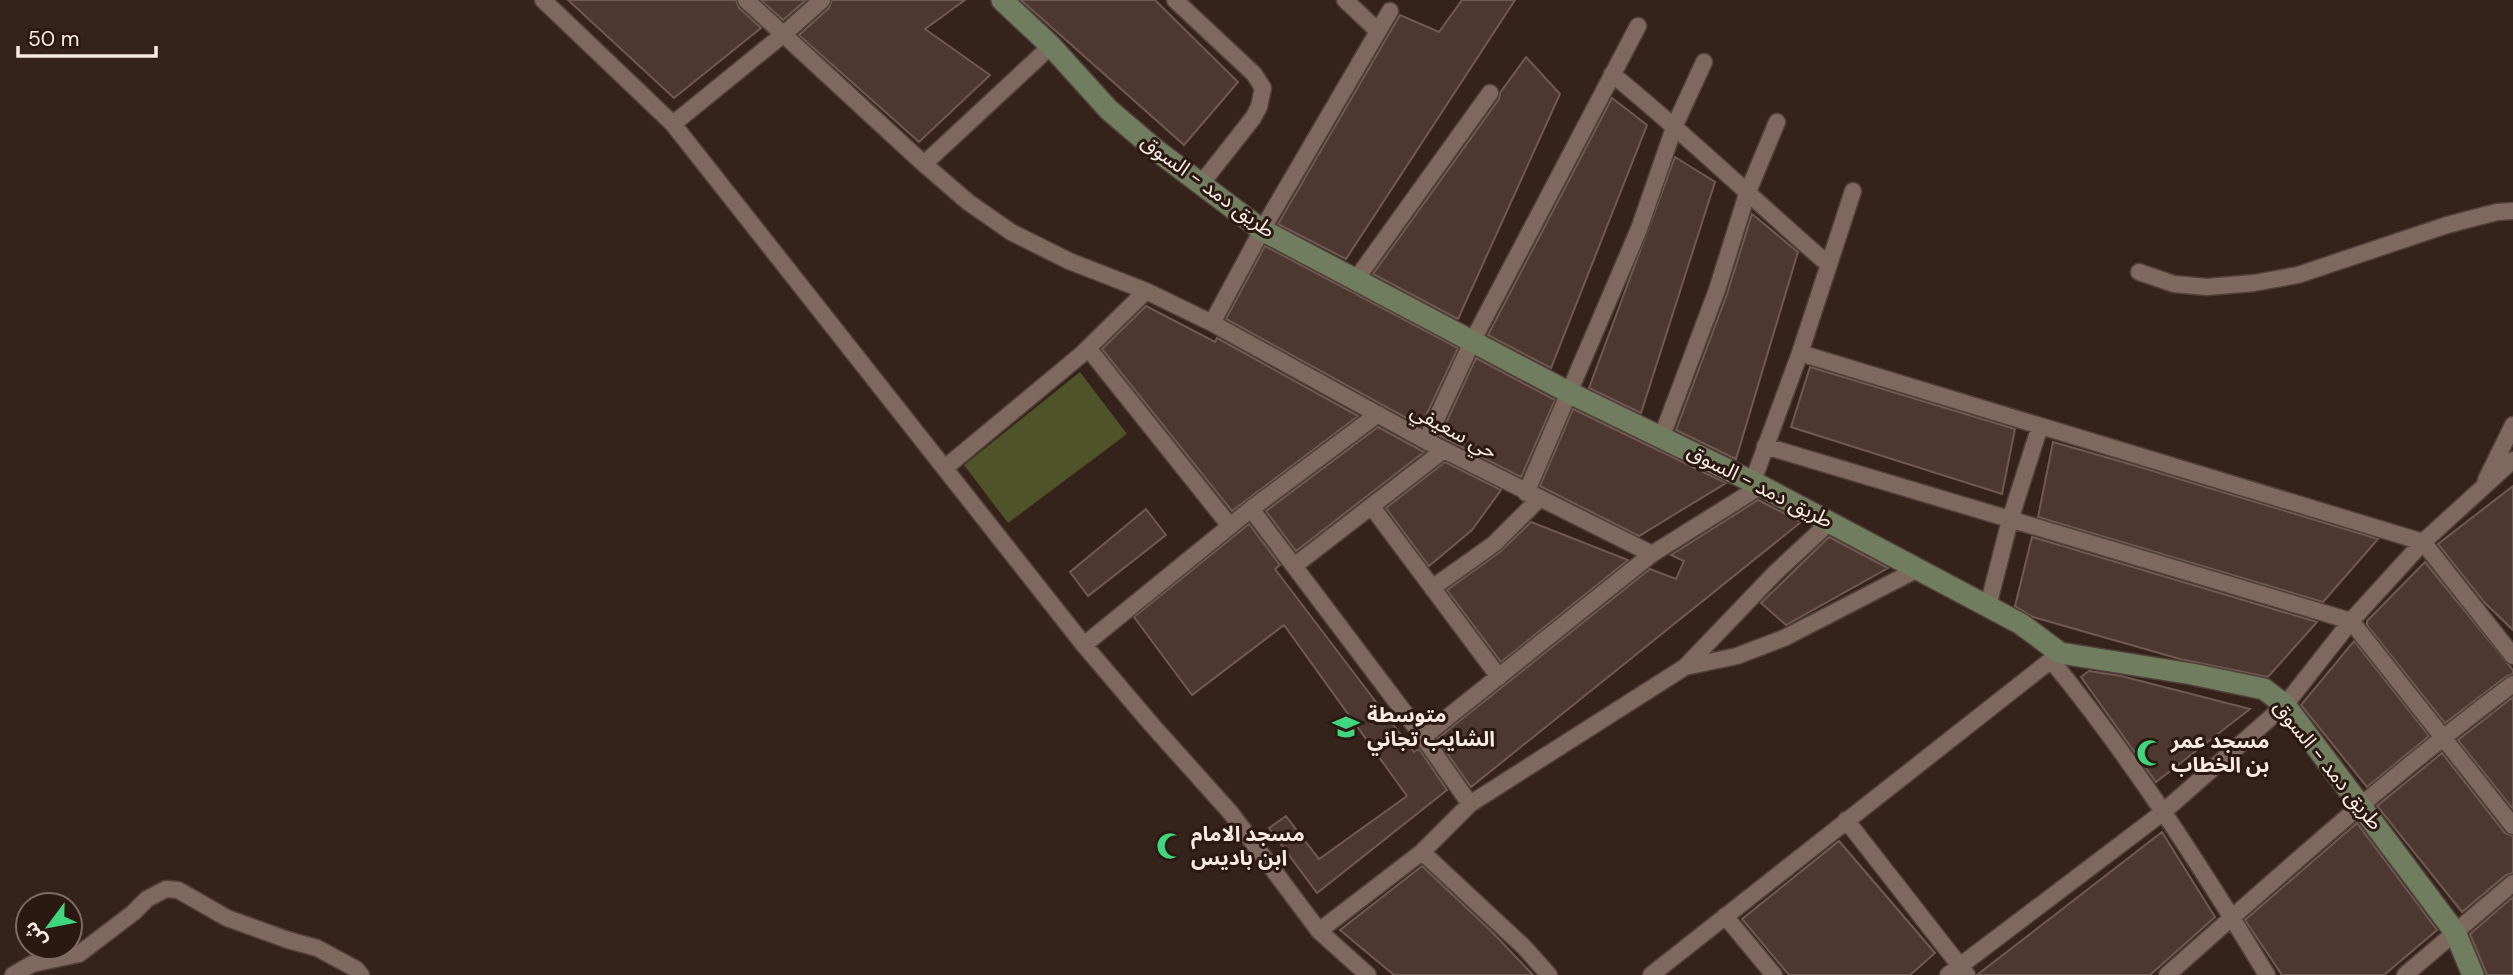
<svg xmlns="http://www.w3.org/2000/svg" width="2513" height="975" viewBox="0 0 2513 975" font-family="'DM Sans','Noto Sans Arabic',sans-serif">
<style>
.green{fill:#4f5329}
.building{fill:#4c3830;stroke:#6f5950;stroke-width:2}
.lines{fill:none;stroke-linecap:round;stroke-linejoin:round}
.street-casing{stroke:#51413b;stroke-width:19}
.secondary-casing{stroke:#51413b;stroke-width:24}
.street{stroke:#7f695f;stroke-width:16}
.secondary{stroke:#717d5f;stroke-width:21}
.labels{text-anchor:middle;stroke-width:6;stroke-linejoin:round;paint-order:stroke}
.street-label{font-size:21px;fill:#f8ebe5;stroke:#2b1811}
.poi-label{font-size:21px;font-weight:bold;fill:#f8ebe5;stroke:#2b1811;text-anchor:start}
</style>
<rect width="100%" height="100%" fill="#35221a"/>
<path class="green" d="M1080,372L1127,434L1008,523L964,465Z"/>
<path class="building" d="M568,0H736L739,8L761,28L674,98Z
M761,0H806L783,20Z
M832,0H965L925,29L990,75L919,142L799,35L829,8Z
M1021,0H1155L1238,82L1184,145Z
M1462,0H1515L1346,259L1278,224L1400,15L1439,32Z
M1526,57L1560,94L1458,319L1373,274L1499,99L1500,93Z
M1612,98L1647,125L1551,368L1488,335Z
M1675,157L1715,182L1641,413L1589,388Z
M1752,214L1798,252L1736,459L1676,430L1727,294Z
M1265,246L1458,348L1421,426L1226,319Z
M1146,306L1215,342L1217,338L1358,416L1232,511L1102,349Z
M1476,358L1555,400L1521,477L1440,436Z
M1810,367L2015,429L2002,494L1791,427Z
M1573,409L1726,483L1639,536L1540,486Z
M1378,427L1424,452L1296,551L1266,511Z
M2053,442L2133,465L2378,539L2323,602L2038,517Z
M1445,462L1501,490L1472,530L1429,566L1386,508Z
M2513,486V630L2485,603L2438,544Z
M1758,500L1801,522L1471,787L1437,739L1650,569L1676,579L1684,561L1671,555Z
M1146,509L1166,535L1088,596L1070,572Z
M1531,522L1628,560L1501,662L1447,590L1500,552Z
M1249,524L1280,565L1275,569L1414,752L1419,749L1447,790L1317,893L1269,828L1286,816L1319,859L1407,796L1284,625L1192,695L1134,617Z
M1829,537L1888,568L1786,625L1761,603Z
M2032,537L2317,622L2268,677L2180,659L2033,617L2015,606Z
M2425,562L2513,670V674L2507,676L2445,723L2367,625V621Z
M2354,641L2429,736L2367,787L2301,705Z
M2089,671L2121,676L2250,709L2156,782L2081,677Z
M2513,697V809L2458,740Z
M2442,753L2505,833L2513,836V873L2506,875L2462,912L2377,806Z
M2357,823L2437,930L2384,975H2282L2245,920Z
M2162,832L2215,917L2150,975H1977Z
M1839,841L1935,953L1910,975H1789L1742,919Z
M1422,866L1493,933L1533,975H1394L1340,930Z
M2513,897V975H2487L2470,934Z"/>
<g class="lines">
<defs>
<path id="street" d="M543,0L673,124L1084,645L1152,725L1230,812L1319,931L1368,975
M746,0L924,164L968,202L1011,232L1069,261L1146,291L1212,323L1426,441L1652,554
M1175,0L1254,74L1263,88L1259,107L1253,118L1201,184
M1345,0L1378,31
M1612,74C1687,135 1756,202 1829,265
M673,124L785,33L822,0
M924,164L1051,46
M2139,272L2174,284L2207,287L2254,283L2298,275L2447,225L2497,212L2513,211
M1357,278L1490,93
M1212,323L1262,230L1390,11
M1088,348L1230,526
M1800,353L2423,542L2513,656
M1662,436L1717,290L1747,194L1777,122
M1426,441L1473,340L1638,26
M1765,446L2351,621L2513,826
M946,467L1082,354L1146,291
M2486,480L2513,425
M1753,481L1800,353L1853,191
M1526,493L1639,229L1675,125L1704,62
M1372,507L1499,677
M1251,509L1423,737L1470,804
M1294,566L1444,450
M1432,588L1494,544L1539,499
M1988,606L2010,520L2040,426
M1084,645L1251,509L1378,414
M2051,660C2130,756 2202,868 2267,975
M1685,667L1737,656L1784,638L1918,569
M1423,737L1652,554L1761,486
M1846,820L1967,975
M1422,852L1524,947L1549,975
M1725,916L1774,975
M1319,931L1422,852L1470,804L1685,667L1775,573L1830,522
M13,975L32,964L79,954L133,913L147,899L166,889L178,890L227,918L288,940L317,948L356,969L361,975
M1651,975L2060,653
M1948,975L2162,813L2285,705L2351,621L2423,542L2513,460
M2167,975C2280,875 2392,774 2513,684
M2405,975L2513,883"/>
<path id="secondary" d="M1002,0L1051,46L1109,110L1156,150L1262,230L1568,392L1761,486L2021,624L2060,653L2192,674L2264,689L2285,705L2455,932L2473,975"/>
</defs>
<use href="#street" class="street-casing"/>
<use href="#secondary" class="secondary-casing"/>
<use href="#street" class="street"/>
<use href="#secondary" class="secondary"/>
</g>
<defs>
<symbol id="school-bare" viewBox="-9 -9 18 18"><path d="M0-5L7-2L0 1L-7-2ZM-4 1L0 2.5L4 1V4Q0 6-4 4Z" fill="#3ed77d" stroke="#2b1811" stroke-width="2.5" paint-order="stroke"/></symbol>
<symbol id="mosque-bare" viewBox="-9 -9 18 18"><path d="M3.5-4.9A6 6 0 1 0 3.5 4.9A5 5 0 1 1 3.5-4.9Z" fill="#3ed77d" stroke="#2b1811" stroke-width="2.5" paint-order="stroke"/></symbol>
</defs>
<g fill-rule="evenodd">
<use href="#school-bare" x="1327" y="708" width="38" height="38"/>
<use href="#mosque-bare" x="2131" y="734" width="38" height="38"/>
<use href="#mosque-bare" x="1151" y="827" width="38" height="38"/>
</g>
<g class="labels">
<g class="street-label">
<text transform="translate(1208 186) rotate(36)" y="7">طريق دمد - السوق</text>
<text transform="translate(1454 431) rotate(28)" y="7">حي سعيفي</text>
<text transform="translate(1760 486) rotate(27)" y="7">طريق دمد - السوق</text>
<text transform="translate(2328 765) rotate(51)" y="7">طريق دمد - السوق</text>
</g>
<g class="poi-label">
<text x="1367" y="722">متوسطة<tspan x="1367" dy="24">الشايب تجاني</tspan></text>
<text x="2171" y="748">مسجد عمر<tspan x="2171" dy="24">بن الخطاب</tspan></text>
<text x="1191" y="841">مسجد الامام<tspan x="1191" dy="24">ابن باديس</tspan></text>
</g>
</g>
<g transform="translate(49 926) rotate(238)"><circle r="33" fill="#2b1811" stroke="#7d6c66" stroke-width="2"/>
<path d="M0-5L12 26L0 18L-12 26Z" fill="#3ed77d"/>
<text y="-10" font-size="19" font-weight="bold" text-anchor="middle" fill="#f8ebe5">ش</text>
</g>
<path d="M18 46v10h138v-10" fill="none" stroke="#f8ebe5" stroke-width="3.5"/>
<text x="28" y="46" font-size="21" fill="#f8ebe5" stroke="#2b1811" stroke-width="5" paint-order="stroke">50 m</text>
</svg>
